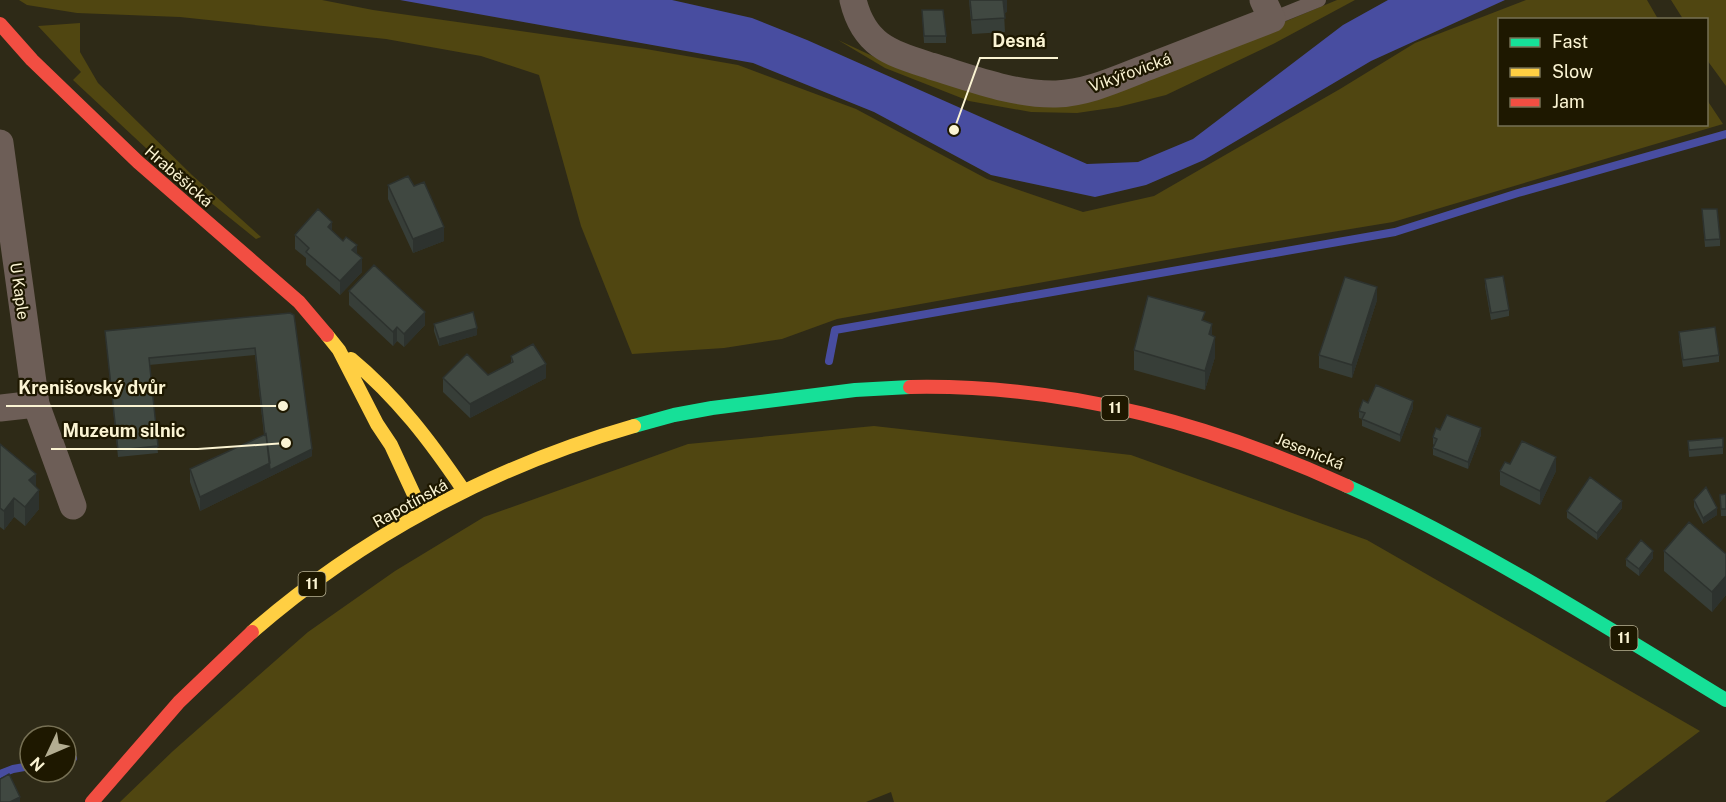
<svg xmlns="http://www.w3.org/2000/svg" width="1726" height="802" viewBox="0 0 1726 802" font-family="'Public Sans',sans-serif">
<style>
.green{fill:#504611}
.water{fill:#484da0}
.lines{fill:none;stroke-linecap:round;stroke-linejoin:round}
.stream{stroke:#484da0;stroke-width:8}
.lane{stroke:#6d5e57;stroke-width:14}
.street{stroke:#6d5e57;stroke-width:27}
.fast{stroke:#16e098;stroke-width:14}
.slow{stroke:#ffcf43;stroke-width:14}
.jam{stroke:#f24e42;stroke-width:14}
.wall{fill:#373e38}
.shaded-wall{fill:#2d322e}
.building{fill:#404841;stroke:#2d322e;stroke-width:1.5}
.labels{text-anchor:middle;stroke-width:4.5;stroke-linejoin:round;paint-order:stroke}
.shield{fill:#1e1800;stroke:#b9b294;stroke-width:1.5}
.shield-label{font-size:15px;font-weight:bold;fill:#fbf4d3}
.street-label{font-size:16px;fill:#fbf4d3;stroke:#1e1800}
.leader{fill:none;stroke:#fbf4d3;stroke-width:2}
.callout-dot{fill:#fbf4d3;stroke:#1e1800;stroke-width:2}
.callout-label{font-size:18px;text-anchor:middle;font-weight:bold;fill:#fbf4d3;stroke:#1e1800;stroke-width:4.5;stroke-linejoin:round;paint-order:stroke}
</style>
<rect width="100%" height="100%" fill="#2e2a17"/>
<path class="green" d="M19,0H322L373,10L646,49L738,65L856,109L987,179L1083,212L1154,196L1340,89L1415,43L1526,0H1647L1658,19L1500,20V124H1706L1707,100L1723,124L1393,222L1228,249L837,319L782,339L724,348L632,354L581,226L539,75L481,56L386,39L180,17L77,13L27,5Z
M1337,0H1355L1275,43L1166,95L1118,107L1077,113L1031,112L969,101L885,68L838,40L907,72L1020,97L1231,44Z
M1671,0H1726V86L1707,60L1706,20L1683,19Z
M80,23V52L98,83L192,175L261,237L256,239L163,164L73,80L81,72L38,26Z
M874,426L1131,455L1367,540L1700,731L1605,802H894L891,792L866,802H120L173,751L308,632L395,571L484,517L688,444Z"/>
<path class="water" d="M400,0H672L752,18L807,40L1087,164L1138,162L1193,139L1343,25L1388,0H1505L1371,61L1204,160L1146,185L1095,197L991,175L874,112L753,63Z"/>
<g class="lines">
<path class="stream" d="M829,361L835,330L1395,232L1518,193L1726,134
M66,760L73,758
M0,774L13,769L30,766"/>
<path class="lane" d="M1272,19L1319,0"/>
<path class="street" d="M853,0C864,46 891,53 931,66C971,78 1014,95 1056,94C1088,93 1119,78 1148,67C1189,51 1230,35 1272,19L1263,0
M0,143L36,404L0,408
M36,404L73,506"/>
<path class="fast" d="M634,426L674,415L712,408L855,390L910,387
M1347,486C1479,546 1603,625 1726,700"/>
<path class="slow" d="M327,335L339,350L377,424L391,445L422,512
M351,359C397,397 431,442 464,491
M252,632C362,536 494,466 634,426"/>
<path class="jam" d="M0,24L32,60L138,162L299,302L327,335
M910,387C1061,384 1210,423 1347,486
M92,802L179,702L252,632"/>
</g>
<path class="wall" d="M969,0H1007V12L1004,13L1005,32L972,34Z
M922,10L946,36V43H924Z
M388,185L414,186L444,241L413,253L388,199Z
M1702,209L1720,239V246L1705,247Z
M332,231L357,254L362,272L340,295L306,265V258L295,249V235Z
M1485,279L1509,310V316L1491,320L1485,286Z
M349,291L425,325L404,347L397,341L393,346L349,305Z
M1377,300L1352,378L1319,368V355Z
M290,313L312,456L200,511L190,482V469L264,435L255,355L149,365L158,453L118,457L105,331Z
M1205,321L1212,336L1215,357L1205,390L1134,370V350Z
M434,324L477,335L439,346L434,331Z
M1679,332L1719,355V362L1683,367L1679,339Z
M511,356L546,378L470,418L443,392V378L488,375L511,363Z
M1368,403L1413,408L1400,442L1362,426V419L1359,418V411Z
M1481,435L1468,469L1433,455V448L1434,445L1433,444V437Z
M1723,438V454L1689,457L1688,441Z
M0,444L36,486L39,509L25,526L14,517L4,530L0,527Z
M1510,464L1556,471L1540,505L1500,485V471Z
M1726,494V516H1721L1720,495Z
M1694,500L1717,515L1703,524L1694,507Z
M1622,508L1597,540L1567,518V511Z
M1664,551L1726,554V595L1712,612L1664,571Z
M1653,558L1639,576L1626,566V559Z"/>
<path class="shaded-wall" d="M1003,0H1007V12L1003,13Z
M332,222V235L328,227Z
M444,227V241L413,253V239Z
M357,245V259L352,250Z
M362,258V272L340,295V281Z
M1377,287V300L1352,378V365Z
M425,312V325L404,347V334Z
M1212,324V344L1209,334Z
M397,327V341L393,346V332Z
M477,328V335L439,346V339Z
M1215,337V357L1205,390V371Z
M546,364V378L470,418V404Z
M1413,401V408L1400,442V435Z
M1481,428V435L1468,469V462Z
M312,449V456L200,511V497L270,463Z
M1556,457V471L1540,505V491Z
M36,474V493L29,480Z
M39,490V509L25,526V507Z
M14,498V517L4,530V511Z
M1622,501V508L1597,540V533Z
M1717,508V515L1703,524V518Z
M1653,551V558L1639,576V569Z
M1726,576V595L1712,612V592Z
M20,797V802H10Z"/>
<path class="building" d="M970,0H1003L1005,18L972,20Z
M922,10H943L946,36H924Z
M408,176L414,186L424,182L444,227L413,239L388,185Z
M318,209L332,222L328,227L343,241L346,237L357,245L352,250L362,258L340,281L306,252L309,248L295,235Z
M1702,209H1717L1720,239L1705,240Z
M374,265L425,312L404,334L397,327L393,332L349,291Z
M1503,276L1509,310L1491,313L1485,279Z
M1345,277L1377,287L1352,365L1319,355Z
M1148,296L1205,312L1202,320L1212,324L1209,334L1215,337L1205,371L1134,350Z
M473,312L477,328L439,339L434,324Z
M290,313L294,315L312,449L270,470L266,434L265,435L255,348L149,358L158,446L118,450L105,331Z
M1715,327L1719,355L1683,360L1679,332Z
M533,344L546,364L470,404L443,378L467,354L488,375L513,362L511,356Z
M1376,385L1413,401L1400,435L1362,419L1365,413L1359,411L1363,400L1368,403Z
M1447,415L1481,428L1468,462L1433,448L1437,439L1433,437L1436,428L1440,430Z
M266,434L270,463L200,497L190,469Z
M1723,438V447L1689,450L1688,441Z
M1522,441L1556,457L1540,491L1500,471L1505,462L1510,464Z
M0,444L36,474L29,480L39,490L25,507L14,498L4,511L0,508Z
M1590,477L1622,501L1597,533L1567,511Z
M1706,487L1717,508L1703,518L1694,500Z
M1726,494V509H1721L1720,495Z
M1689,522L1726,554V576L1712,592L1664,551Z
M1641,540L1653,551L1639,569L1626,559Z
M9,774L20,797L10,802H0V779Z"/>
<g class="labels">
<g class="shield">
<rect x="1101.5" y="396" width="27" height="24" rx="4.5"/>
<rect x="298.5" y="572" width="27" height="24" rx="4.5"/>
<rect x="1610.5" y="626" width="27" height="24" rx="4.5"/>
</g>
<g class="shield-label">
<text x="1115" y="413">11</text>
<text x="312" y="589">11</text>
<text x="1624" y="643">11</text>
</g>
<g class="street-label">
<text transform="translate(1130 72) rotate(-20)" y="6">Vikýřovická</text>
<text transform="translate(179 176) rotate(41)" y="6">Hraběšická</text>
<text transform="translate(20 291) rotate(82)" y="6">U Kaple</text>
<text transform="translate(1310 451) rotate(22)" y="6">Jesenická</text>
<text transform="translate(410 503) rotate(-29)" y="6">Rapotínská</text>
</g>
</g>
<path class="leader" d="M954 130L980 58H1058M283 406L178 406H6M286 443L198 449H51"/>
<g class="callout-dot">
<circle cx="954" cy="130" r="6"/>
<circle cx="283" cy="406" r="6"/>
<circle cx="286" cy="443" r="6"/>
</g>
<g class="callout-label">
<text x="1019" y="47">Desná</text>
<text x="92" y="394">Krenišovský dvůr</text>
<text x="124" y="437">Muzeum silnic</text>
</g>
<rect x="1498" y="18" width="210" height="108" fill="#1e1800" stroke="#767054" stroke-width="1.5"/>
<rect x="1510" y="38" width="30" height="9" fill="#16e098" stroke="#767054" stroke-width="1.5"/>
<text x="1552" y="48" font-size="18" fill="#fbf4d3">Fast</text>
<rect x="1510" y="68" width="30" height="9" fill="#ffcf43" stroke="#767054" stroke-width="1.5"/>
<text x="1552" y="78" font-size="18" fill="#fbf4d3">Slow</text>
<rect x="1510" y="98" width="30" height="9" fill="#f24e42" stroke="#767054" stroke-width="1.5"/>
<text x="1552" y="108" font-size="18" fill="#fbf4d3">Jam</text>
<g transform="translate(48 754) rotate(226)"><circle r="28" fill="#1e1800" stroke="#767054" stroke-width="1.5"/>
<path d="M0-4.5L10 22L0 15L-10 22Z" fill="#b3ad91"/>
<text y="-9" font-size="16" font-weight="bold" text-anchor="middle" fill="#fbf4d3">N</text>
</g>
</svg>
